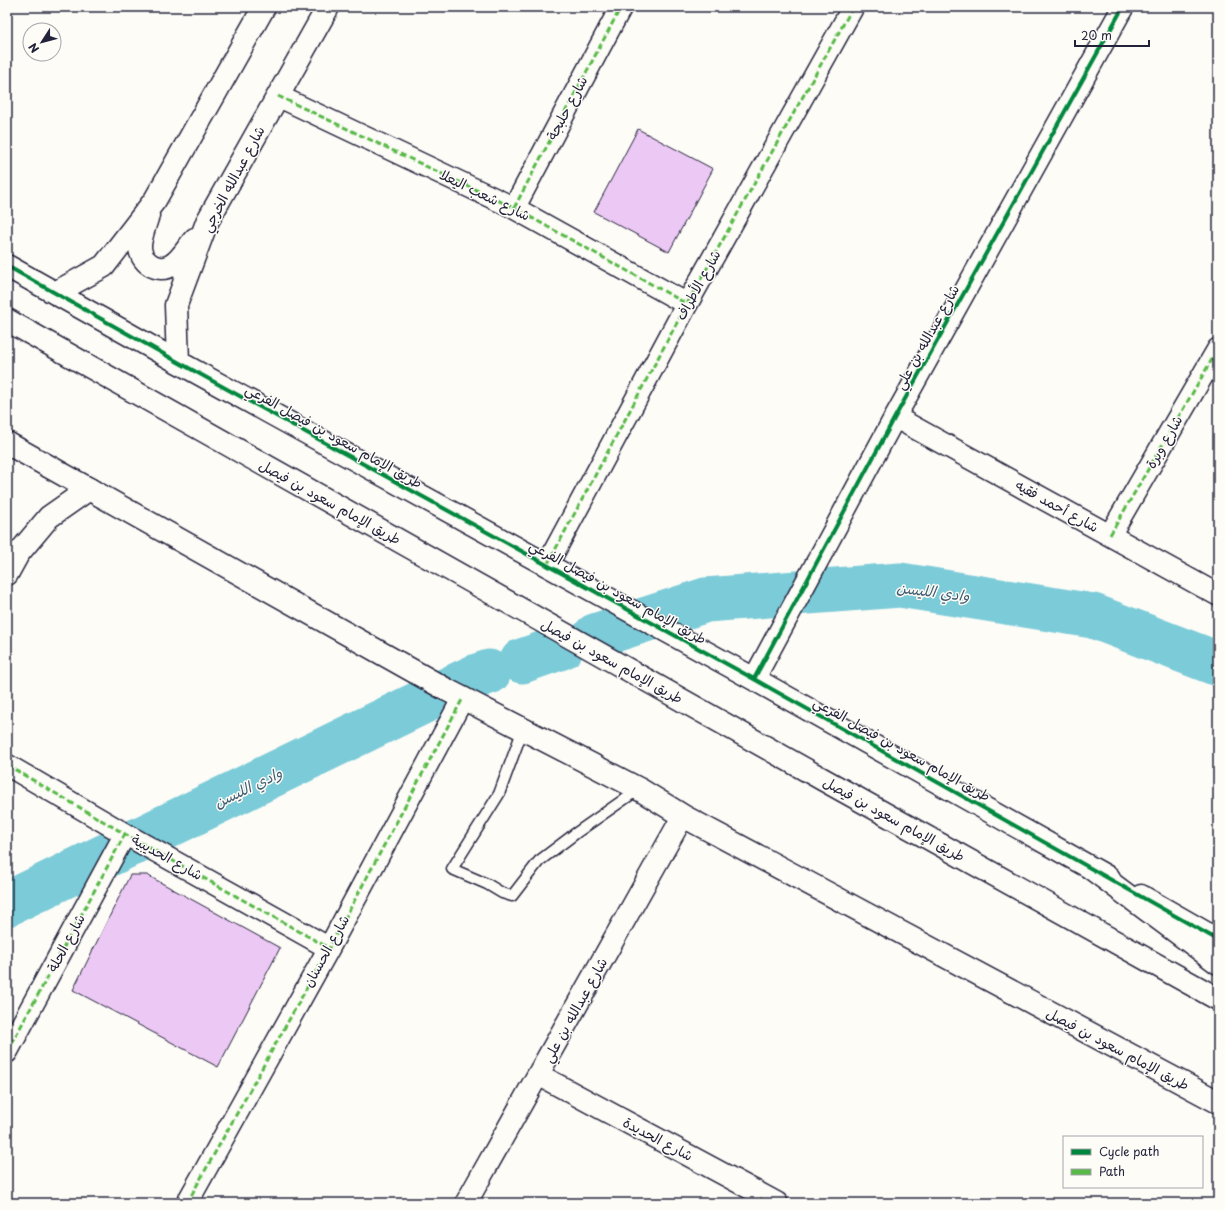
<svg xmlns="http://www.w3.org/2000/svg" width="1225" height="1210" viewBox="0 0 1225 1210" font-family="'Playpen Sans','Playpen Sans Arabic',sans-serif">
<style>
.lines{fill:none;stroke-linecap:round;stroke-linejoin:round}
.stream{stroke:#588799;stroke-width:7}
.river{stroke:#7ccbd8;stroke-width:45}
.building{fill:#ecc9f4;stroke:#22223b}
.service-casing{stroke:#22223b;stroke-width:13}
.minor-casing{stroke:#22223b;stroke-width:24}
.tertiary-casing{stroke:#22223b;stroke-width:25}
.secondary-casing{stroke:#22223b;stroke-width:25}
.service{stroke:#fdfcf7;stroke-width:10}
.minor{stroke:#fdfcf7;stroke-width:21}
.tertiary{stroke:#fdfcf7;stroke-width:22}
.secondary{stroke:#fdfcf7;stroke-width:22}
.quiet{stroke:#58b947;stroke-width:3;stroke-dasharray:6 3;stroke-linecap:butt}
.cycleway-casing{stroke:#fdfcf7;stroke-width:6}
.cycleway{stroke:#00873e;stroke-width:4}
.labels{text-anchor:middle;stroke-width:3;stroke-linejoin:round;paint-order:stroke}
.street-label{font-size:14px;fill:#22223b;stroke:#fdfcf7}
.water-label{font-size:15px;font-style:italic;fill:#425d72;stroke:#fdfcf7}
</style>
<rect width="100%" height="100%" fill="#fdfcf7"/>
<filter id="ink" filterUnits="userSpaceOnUse"><feTurbulence type="fractalNoise" baseFrequency=".025" numOctaves="2"/><feDisplacementMap in="SourceGraphic" scale="8" xChannelSelector="R" yChannelSelector="G"/><feConvolveMatrix kernelMatrix="1 2 1 2 8 2 1 2 1" color-interpolation-filters="sRGB"/></filter>
<g filter="url(#ink)">
<g class="lines">
<path class="stream" d="M7,925L11,902"/>
<path class="river" d="M595,636L706,600L900,585L1093,616L1218,664
M522,661L562,647
M7,904L447,690L477,676L489,672"/>
</g>
<path class="building" d="M638,129L713,169L669,252L594,212Z
M130,875H147L280,948L218,1067L73,990Z"/>
<g class="lines">
<defs>
<path id="service" d="M523,729L499,794L452,869L487,884L502,893L512,896L539,861L576,833L639,789"/>
<path id="minor" d="M278,96L514,208L687,304
M514,208L621,7
M895,417L1218,595
M1110,535L1218,349
M547,565L687,304L853,7
M754,679L895,417L1123,7
M7,765L125,834L329,948
M7,1052L125,834
M539,1075L777,1203
M187,1203L329,948L463,698
M466,1203L683,816"/>
<path id="tertiary" d="M148,215C145,225 141,235 140,245C139,262 158,274 172,265C181,260 188,247 195,239
M7,266L178,362L754,679L1109,878
M55,293L104,266L155,200L264,7
M178,362L176,305L207,222L328,7
M7,574L18,554L49,517L89,489
M1141,896L1218,940"/>
<path id="secondary" d="M7,320L824,780L1218,999
M7,443L447,690L639,789L683,816L1218,1102
M1092,869L1218,963"/>
</defs>
<use href="#service" class="service-casing"/>
<use href="#minor" class="minor-casing"/>
<use href="#tertiary" class="tertiary-casing"/>
<use href="#secondary" class="secondary-casing"/>
<use href="#service" class="service"/>
<use href="#minor" class="minor"/>
<use href="#tertiary" class="tertiary"/>
<use href="#secondary" class="secondary"/>
<path class="quiet" d="M278,96L514,208L687,304
M514,208L621,7
M1110,535L1218,349
M547,565L687,304L853,7
M7,765L125,834L329,948
M7,1052L125,834
M187,1203L329,948L463,698
M759,1203L763,1196"/>
<defs>
<path id="cycleway" d="M7,266L178,362L754,679L1218,940
M754,679L895,417L1123,7"/>
</defs>
<use href="#cycleway" class="cycleway-casing"/>
<use href="#cycleway" class="cycleway"/>
</g>
</g>
<g class="labels">
<g class="street-label">
<text transform="translate(567 108) rotate(-62)" y="5">شارع حلبجة</text>
<text transform="translate(233 179) rotate(-62)" y="5">شارع عبدالله الخرجي</text>
<text transform="translate(485 195) rotate(26)" y="5">شارع شعب اليعلا</text>
<text transform="translate(698 285) rotate(-61)" y="5">شارع الأطراف</text>
<text transform="translate(927 337) rotate(-61)" y="5">شارع عبدالله بن علي</text>
<text transform="translate(334 436) rotate(29)" y="5">طريق الإمام سعود بن فيصل الفرعي</text>
<text transform="translate(1164 442) rotate(-60)" y="5">شارع وبرة</text>
<text transform="translate(330 502) rotate(29)" y="5">طريق الإمام سعود بن فيصل</text>
<text transform="translate(1057 506) rotate(29)" y="5">شارع أحمد فقيه</text>
<text transform="translate(618 592) rotate(29)" y="5">طريق الإمام سعود بن فيصل الفرعي</text>
<text transform="translate(612 661) rotate(29)" y="5">طريق الإمام سعود بن فيصل</text>
<text transform="translate(902 749) rotate(29)" y="5">طريق الإمام سعود بن فيصل الفرعي</text>
<text transform="translate(894 819) rotate(29)" y="5">طريق الإمام سعود بن فيصل</text>
<text transform="translate(167 857) rotate(29)" y="5">شارع الحديبية</text>
<text transform="translate(66 943) rotate(-62)" y="5">شارع الحلة</text>
<text transform="translate(326 951) rotate(-61)" y="5">شارع الحسنان</text>
<text transform="translate(575 1010) rotate(-61)" y="5">شارع عبدالله بن علي</text>
<text transform="translate(1118 1049) rotate(28)" y="5">طريق الإمام سعود بن فيصل</text>
<text transform="translate(658 1139) rotate(28)" y="5">شارع الحديدة</text>
</g>
<g class="water-label">
<text transform="translate(933 592) rotate(7)" y="5">وادي الليسن</text>
<text transform="translate(248 788) rotate(-26)" y="5">وادي الليسن</text>
</g>
</g>
<rect width="1225" height="1210" fill="none" stroke="#fdfcf7" stroke-width="24"/>
<rect x="12" y="12" width="1201" height="1186" fill="none" stroke="#22223b" stroke-width="1.5" filter="url(#ink)"/>
<rect x="1063" y="1136" width="140" height="52" fill="#fdfcf7" stroke="#a5a5ac"/>
<rect x="1071" y="1149" width="20" height="6" fill="#00873e" stroke="#a5a5ac"/>
<text x="1099" y="1156" font-size="12" fill="#22223b">Cycle path</text>
<rect x="1071" y="1169" width="20" height="6" fill="#58b947" stroke="#a5a5ac"/>
<text x="1099" y="1176" font-size="12" fill="#22223b">Path</text>
<g transform="translate(42 42) rotate(234)"><circle r="19" fill="#fdfcf7" stroke="#a5a5ac"/>
<path d="M0-3L7 15L0 10L-7 15Z" fill="#22223b"/>
<text y="-6" font-size="11" font-weight="bold" text-anchor="middle" fill="#22223b">N</text>
</g>
<path d="M1075 40v6h74v-6" fill="none" stroke="#22223b" stroke-width="2"/>
<text x="1081" y="40" font-size="12" fill="#22223b" stroke="#fdfcf7" stroke-width="3" paint-order="stroke">20 m</text>
</svg>
